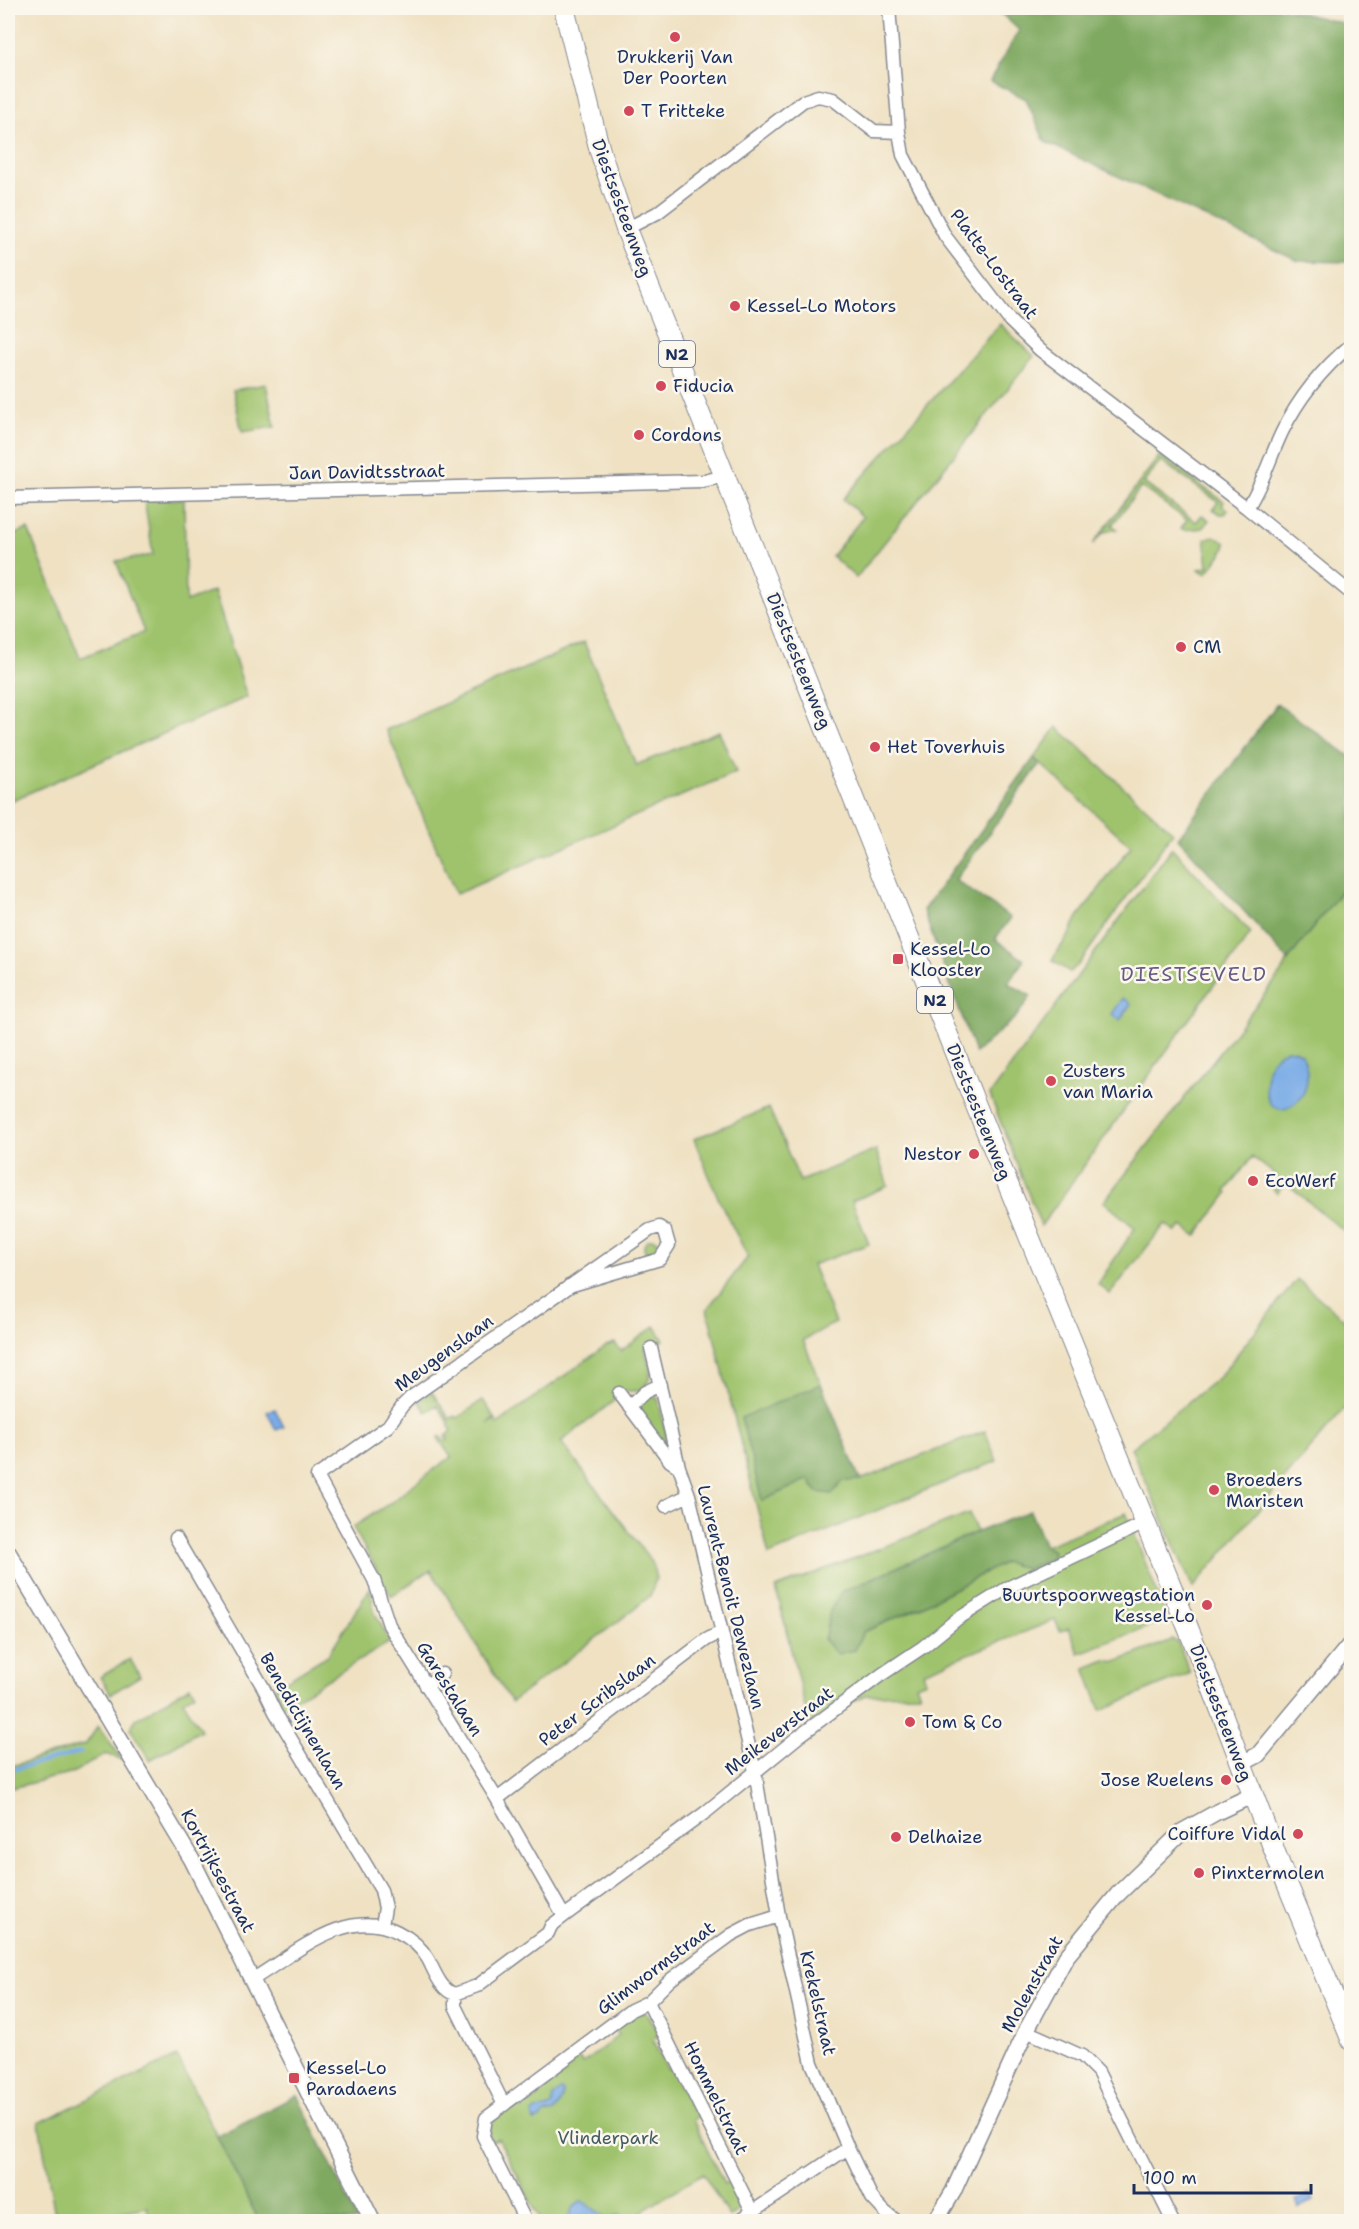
<svg xmlns="http://www.w3.org/2000/svg" width="1359" height="2229" viewBox="0 0 1359 2229" font-family="'Shantell Sans',sans-serif">
<style>
.green{fill:#9fc36c;stroke:#5d7965;stroke-width:1.5}
.forest{fill:#7fa960;stroke:#4d6c5f;stroke-width:1.5}
.water{fill:#7aace6;stroke:#4a6ea2;stroke-width:1.5}
.lines{fill:none;stroke-linecap:round;stroke-linejoin:round}
.stream{stroke:#7aace6;stroke-width:4}
.minor-casing{stroke:#858890;stroke-width:15}
.tertiary-casing{stroke:#858890;stroke-width:18}
.primary-casing{stroke:#858890;stroke-width:22}
.minor{stroke:#fff;stroke-width:12}
.tertiary{stroke:#fff;stroke-width:15}
.primary{stroke:#fff;stroke-width:20}
.poi-dot{fill:#d1495b;stroke:#fbf7ec;stroke-width:2}
.labels{text-anchor:middle;stroke-width:5;stroke-linejoin:round;paint-order:stroke}
.shield{fill:#fbf7ec;stroke:#5e6b89;stroke-width:1.5}
.shield-label{font-size:16px;font-weight:bold;fill:#1b2f5e}
.poi-label{font-size:18px;fill:#1b2f5e;stroke:#fbf7ec;text-anchor:start}
.street-label{font-size:18px;fill:#1b2f5e;stroke:#fbf7ec}
.park-label{font-size:18px;fill:#435b62;stroke:#fbf7ec}
.neighbourhood-label{font-size:20px;letter-spacing:1.5px;fill:#655987;stroke:#fbf7ec}
</style>
<rect width="100%" height="100%" fill="#fbf7ec"/>
<filter id="ink" filterUnits="userSpaceOnUse"><feTurbulence type="fractalNoise" baseFrequency=".0167" numOctaves="2"/><feDisplacementMap in="SourceGraphic" scale="12" xChannelSelector="R" yChannelSelector="G"/><feConvolveMatrix kernelMatrix="1 2 1 2 8 2 1 2 1" color-interpolation-filters="sRGB"/></filter>
<filter id="wash" filterUnits="userSpaceOnUse"><feTurbulence type="fractalNoise" baseFrequency=".008" numOctaves="4" result="noise"/><feDisplacementMap in="SourceGraphic" scale="24" xChannelSelector="R" yChannelSelector="G"/><feGaussianBlur stdDeviation="1.35" result="paint"/><feColorMatrix in="noise" values="0 0 0 0 0 0 0 0 0 0 0 0 0 0 0 0 0 1.4 0 .05"/><feComposite in="paint" operator="in"/></filter>
<g filter="url(#wash)">
<rect width="100%" height="100%" fill="#efe1c2"/>
<path class="green" d="M1000,324L1034,356L856,578L832,556L863,517L843,499Z
M266,384L275,427L242,432L233,390Z
M1160,455L1224,502L1222,505L1228,510L1225,514H1220L1213,509L1218,502L1161,461L1144,483L1196,522L1202,515L1209,520L1203,528L1184,530L1181,528L1187,520L1141,487L1112,525L1117,529L1104,532L1093,544Z
M144,499H184L186,602L214,591L247,697L8,802V514L13,535L28,529L80,658L144,632L116,561L153,555Z
M1215,537L1225,542V549L1206,574L1199,569L1208,567L1205,539Z
M584,642L636,765L719,731L736,772L456,894L386,730Z
M1057,727L1173,832L1079,964L1070,972L1052,960L1070,933L1078,917L1131,846L1034,758Z
M1172,848L1251,933L1041,1226L990,1095Z
M1351,878V1237L1286,1183L1277,1193L1269,1186L1277,1176L1252,1157L1226,1191L1228,1193L1196,1236L1182,1226L1176,1232L1165,1224L1110,1294L1098,1284L1135,1228L1104,1202L1284,969L1288,960Z
M769,1108L800,1181L876,1150L888,1186L852,1201L869,1244L812,1265L835,1323L803,1340L860,1480L985,1431L997,1461L769,1555L707,1309L748,1257L719,1200L694,1139Z
M644 1247a8 8 0 1 1 16 0a8 8 0 1 1-16 0Z
M1297,1279L1351,1325V1400L1193,1588L1131,1448L1219,1377Z
M655,1326L664,1340L645,1349C650,1368 656,1377 640,1391H620L614,1397L615,1400L561,1442L652,1562L656,1579L650,1596L628,1614L511,1702L431,1570L391,1596L353,1527L395,1500L411,1486L451,1457L438,1438L440,1436L445,1441L448,1439L446,1436L452,1431L448,1425L450,1424L437,1405L426,1412L419,1401L432,1392L450,1419L455,1416L457,1418L483,1400L495,1418L488,1424L497,1419L495,1422L497,1424L606,1346L615,1343L621,1351Z
M650,1396L658,1398L670,1453L640,1413C639,1405 642,1398 650,1396Z
M1126,1513L1165,1613L1162,1622L1079,1653L1069,1628L1060,1631L1055,1620L923,1672L926,1681L916,1685L920,1694L866,1695L809,1724L776,1588L969,1514L977,1532L841,1592L855,1650L863,1632L920,1607L1005,1562L1026,1569L1045,1546Z
M370,1588L374,1611L390,1642L282,1707L275,1687L328,1655Z
M1172,1640L1178,1642L1190,1673L1101,1710L1085,1668L1106,1660L1116,1662Z
M130,1659L140,1676L111,1694L100,1677Z
M190,1686L195,1693L183,1701L201,1730L150,1760L130,1728L136,1719Z
M98,1726L123,1760L106,1754L74,1772L8,1789V1767L86,1744Z
M645,2012L660,2035L652,2039L667,2069L675,2066L700,2116L693,2120L724,2184L732,2180L741,2197L739,2209L729,2217L703,2173L627,2221H541L498,2138L490,2142C485,2120 500,2114 517,2103L522,2109L543,2092L538,2085L577,2056L583,2063L619,2035L613,2028L637,2013Z
M177,2056L259,2221H149L147,2207L88,2218V2221H56L39,2123Z"/>
<path class="forest" d="M995,8H1281L1351,25V262L1298,261L1045,142L1026,99L990,81L1019,30Z
M1277,704L1352,758L1351,878L1288,960L1178,838Z
M1034,758L1040,764L955,880L1011,918L995,939L1024,960L1008,983L1031,996L1016,1017L975,1053L923,910Z
M821,1384L860,1480L843,1481L832,1494L817,1492L809,1479L762,1501L741,1418Z
M1030,1511L1045,1546L1053,1551L1052,1559L1026,1569L1005,1562L920,1607L863,1632L855,1650L837,1654L824,1640L830,1611L841,1592L977,1532Z
M297,2095L358,2221H259L217,2136Z"/>
<path class="water" d="M1123,998L1131,1004L1120,1020L1112,1014Z
M1287,1049L1294,1050L1302,1054C1310,1072 1310,1093 1293,1105C1289,1107 1285,1110 1280,1109C1260,1105 1265,1072 1272,1060C1276,1054 1281,1052 1287,1049Z
M275,1409L284,1427L276,1430L267,1412Z
M560,2090L563,2091C564,2099 559,2106 554,2112L545,2114L541,2119L534,2121L532,2115L536,2110L546,2109L552,2105L553,2097Z
M1311,2194L1314,2201L1299,2208L1296,2200Z
M582,2201L607,2218L621,2215L608,2221H568C571,2211 572,2205 582,2201Z"/>
<g class="lines">
<path class="stream" d="M8,1771L81,1752"/>
</g>
</g>
<g filter="url(#ink)">
<g class="lines">
<defs>
<path id="minor" d="M889,8L899,132L903,155L945,236L1010,321L1040,350L1247,508L1352,594
M626,229L657,213L803,101L818,96L833,99L874,131L899,132
M8,498L703,481L726,476
M1247,508C1263,484 1270,457 1282,432C1299,397 1322,369 1352,344
M619,1393L670,1461L679,1467L651,1348
M629,1407L645,1392L660,1385
M679,1467L689,1495L755,1771L779,1916L812,2063L848,2148L872,2198L885,2212L898,2222
M666,1506L689,1495
M176,1538L263,1687L275,1712L381,1890L385,1908L382,1925
M426,1686L442,1674
M497,1799L706,1640L721,1632
M564,1916L497,1799L389,1625L374,1580L317,1476L388,1426L402,1406L410,1398L650,1230L659,1227L665,1231L669,1245L660,1259L569,1286
M253,1979C295,1954 347,1905 398,1932C410,1938 421,1947 428,1959C434,1970 441,1991 455,1994
M455,1994L477,1986L548,1933L551,1926L564,1916L706,1812L798,1737L881,1675L923,1647L956,1620L1007,1588L1145,1523
M455,1994V2006L504,2105
M648,2002L752,2211
M1026,2031L1082,2056L1098,2072L1173,2222
M526,2222L483,2136L486,2118L631,2010L648,2002L670,1980L731,1935L750,1925L779,1916
M737,2222L848,2148"/>
<path id="tertiary" d="M8,1552L192,1860L373,2222
M1241,1764L1258,1755L1352,1642
M935,2222L953,2192L1026,2031L1066,1957L1118,1894L1183,1831L1217,1812L1253,1795"/>
<path id="primary" d="M564,8L600,151L626,229L977,1108L1210,1682L1286,1881L1352,2041"/>
</defs>
<use href="#minor" class="minor-casing"/>
<use href="#tertiary" class="tertiary-casing"/>
<use href="#primary" class="primary-casing"/>
<use href="#minor" class="minor"/>
<use href="#tertiary" class="tertiary"/>
<use href="#primary" class="primary"/>
</g>
</g>
<g class="poi-dot">
<circle cx="675" cy="37" r="6"/>
<circle cx="629" cy="111" r="6"/>
<circle cx="735" cy="306" r="6"/>
<circle cx="661" cy="386" r="6"/>
<circle cx="639" cy="435" r="6"/>
<circle cx="1181" cy="647" r="6"/>
<circle cx="875" cy="747" r="6"/>
<rect x="892" y="953" width="12" height="12" rx="3"/>
<circle cx="1051" cy="1081" r="6"/>
<circle cx="974" cy="1154" r="6"/>
<circle cx="1253" cy="1181" r="6"/>
<circle cx="1214" cy="1490" r="6"/>
<circle cx="1207" cy="1605" r="6"/>
<circle cx="910" cy="1722" r="6"/>
<circle cx="1226" cy="1780" r="6"/>
<circle cx="1298" cy="1834" r="6"/>
<circle cx="896" cy="1837" r="6"/>
<circle cx="1199" cy="1873" r="6"/>
<rect x="288" y="2072" width="12" height="12" rx="3"/>
</g>
<g class="labels">
<g class="shield">
<rect x="659" y="341" width="36" height="26" rx="4.5"/>
<rect x="917" y="987" width="36" height="26" rx="4.5"/>
</g>
<g class="shield-label">
<text x="677" y="360">N2</text>
<text x="935" y="1006">N2</text>
</g>
<g class="poi-label">
<text x="675" y="63" text-anchor="middle">Drukkerij Van<tspan x="675" dy="21">Der Poorten</tspan></text>
<text x="641" y="117">T Fritteke</text>
<text x="747" y="312">Kessel-Lo Motors</text>
<text x="673" y="392">Fiducia</text>
<text x="651" y="441">Cordons</text>
<text x="1193" y="653">CM</text>
<text x="887" y="753">Het Toverhuis</text>
<text x="910" y="955">Kessel-Lo<tspan x="910" dy="21">Klooster</tspan></text>
<text x="1063" y="1077">Zusters<tspan x="1063" dy="21">van Maria</tspan></text>
<text x="962" y="1160" text-anchor="end">Nestor</text>
<text x="1265" y="1187">EcoWerf</text>
<text x="1226" y="1486">Broeders<tspan x="1226" dy="21">Maristen</tspan></text>
<text x="1195" y="1601" text-anchor="end">Buurtspoorwegstation<tspan x="1195" dy="21">Kessel-Lo</tspan></text>
<text x="922" y="1728">Tom &amp; Co</text>
<text x="1214" y="1786" text-anchor="end">Jose Ruelens</text>
<text x="1286" y="1840" text-anchor="end">Coiffure Vidal</text>
<text x="908" y="1843">Delhaize</text>
<text x="1211" y="1879">Pinxtermolen</text>
<text x="306" y="2074">Kessel-Lo<tspan x="306" dy="21">Paradaens</tspan></text>
</g>
<g class="street-label">
<text transform="translate(622 208) rotate(70)" y="6">Diestsesteenweg</text>
<text transform="translate(994 264) rotate(53)" y="6">Platte-Lostraat</text>
<text transform="translate(367 472) rotate(-1)" y="6">Jan Davidtsstraat</text>
<text transform="translate(799 661) rotate(68)" y="6">Diestsesteenweg</text>
<text transform="translate(979 1112) rotate(68)" y="6">Diestsesteenweg</text>
<text transform="translate(444 1353) rotate(-36)" y="6">Meugenslaan</text>
<text transform="translate(731 1597) rotate(76)" y="6">Laurent-Benoit Dewezlaan</text>
<text transform="translate(450 1689) rotate(58)" y="6">Garestalaan</text>
<text transform="translate(597 1700) rotate(-37)" y="6">Peter Scribslaan</text>
<text transform="translate(1221 1713) rotate(69)" y="6">Diestsesteenweg</text>
<text transform="translate(303 1721) rotate(60)" y="6">Benedictijnenlaan</text>
<text transform="translate(779 1731) rotate(-38)" y="6">Meikeverstraat</text>
<text transform="translate(218 1871) rotate(62)" y="6">Kortrijksestraat</text>
<text transform="translate(656 1968) rotate(-37)" y="6">Glimwormstraat</text>
<text transform="translate(1032 1984) rotate(-61)" y="6">Molenstraat</text>
<text transform="translate(818 2003) rotate(77)" y="6">Krekelstraat</text>
<text transform="translate(716 2098) rotate(64)" y="6">Hommelstraat</text>
</g>
<g class="park-label">
<text x="608" y="2144">Vlinderpark</text>
</g>
<g class="neighbourhood-label">
<text x="1194" y="981">DIESTSEVELD</text>
</g>
</g>
<rect width="1359" height="2229" fill="none" stroke="#fbf7ec" stroke-width="30"/>
<path d="M1134 2184v9h177v-9" fill="none" stroke="#1b2f5e" stroke-width="3"/>
<text x="1143" y="2184" font-size="18" fill="#1b2f5e" stroke="#fbf7ec" stroke-width="4.5" paint-order="stroke">100 m</text>
</svg>
